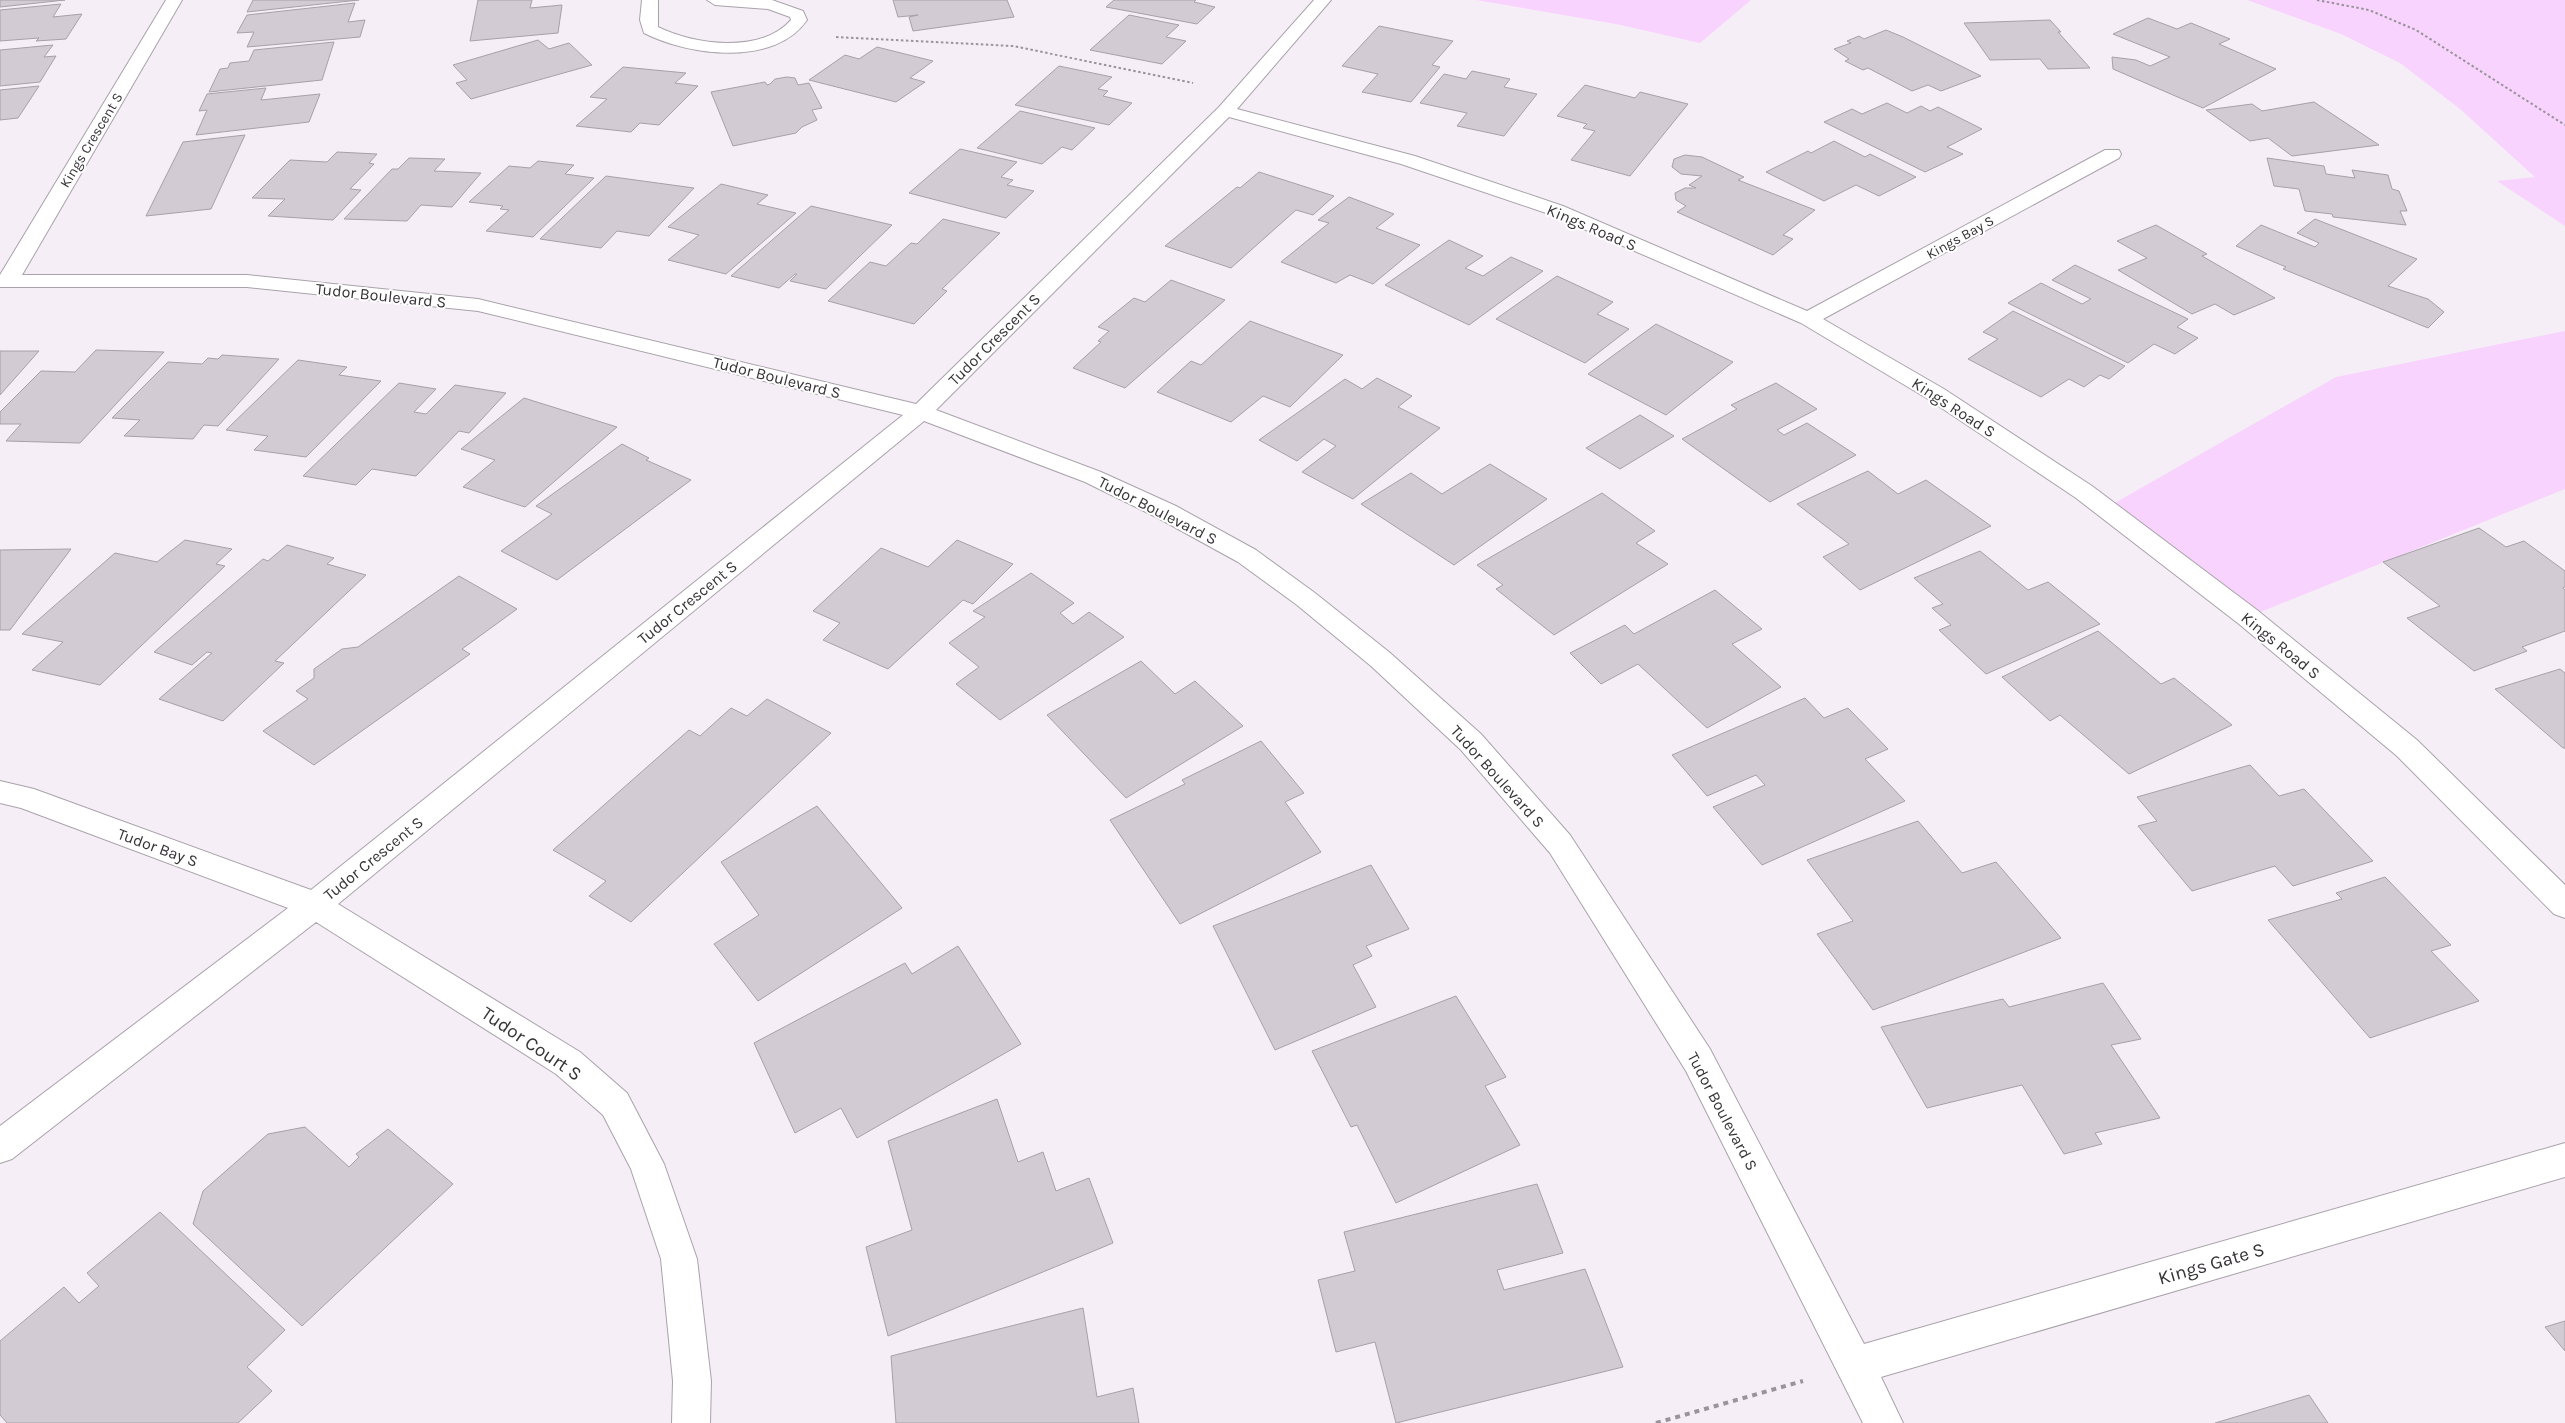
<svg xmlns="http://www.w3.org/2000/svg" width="2565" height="1423" viewBox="0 0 2565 1423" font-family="Karla,sans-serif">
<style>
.green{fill:#f8d3fd}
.building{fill:#d2cbd3;stroke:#a7a0a8}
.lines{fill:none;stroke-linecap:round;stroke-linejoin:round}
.minor-casing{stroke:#a9a2aa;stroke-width:2}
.path-far1{stroke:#99939a;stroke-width:2;stroke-dasharray:2.5 2.5;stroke-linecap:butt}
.path{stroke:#99939a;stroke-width:4;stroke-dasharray:5 5;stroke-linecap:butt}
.minor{fill:#fff;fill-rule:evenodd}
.labels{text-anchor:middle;stroke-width:4;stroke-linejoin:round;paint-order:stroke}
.far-street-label{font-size:14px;fill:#363336;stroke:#fefefe}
.street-label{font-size:16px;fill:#363336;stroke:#fefefe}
.near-street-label{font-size:19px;fill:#363336;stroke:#fefefe}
</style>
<rect width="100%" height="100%" fill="#f6eef7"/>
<path class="green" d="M1476,0H1751L1700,43L1616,24Z
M2247,0H2565V226L2497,181L2535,177L2460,109L2400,63L2341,34Z
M2565,331V489L2248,617L2106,508L2336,377Z"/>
<path class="building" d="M0,0H65L0,7Z
M253,0H359L247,12Z
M478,0H532L530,8L562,5L558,33L470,41Z
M893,0H1007L1014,17L913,31L909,17L918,15L898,17Z
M1114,0H1196L1194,2L1215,7L1197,24L1106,7Z
M355,3L348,22L365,20L360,37L247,47L254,32L237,33L247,15Z
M61,4L53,17L82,14L66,39L36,41L39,38L0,41V10Z
M1129,15L1179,25L1166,37L1186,41L1162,64L1090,50Z
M2148,18L2177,29L2191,23L2230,39L2219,44L2276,69L2203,108L2113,69L2112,57L2136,60L2150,66L2170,57L2113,34Z
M2050,20L2061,32H2058L2090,68L2048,69L2040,59L1990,60L1964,23Z
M1379,26L1453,41L1432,65L1440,67L1411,102L1362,92L1378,74L1342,66Z
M1886,30L1903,37L1981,76L1941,91L1928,85L1912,91L1868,68L1863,70L1845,61L1849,59L1834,49L1851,43L1847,41L1859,36L1864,39Z
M538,40L549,49L569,43L592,65L471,99L456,83L467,80L453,65Z
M334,42L322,80L209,92L220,69L228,68L230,63L249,61L254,50Z
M53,45L44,57L56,56L40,82L0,86V50Z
M877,47L933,61L910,78L925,82L896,102L809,80L845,55L859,59Z
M1059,66L1112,77L1098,89L1108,91L1103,96L1132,103L1109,125L1015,105Z
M623,67L686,73L675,83L698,86L659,125L640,123L631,132L576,126L607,99L590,97Z
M1472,71L1510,79L1504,87L1537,94L1504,136L1457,126L1467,113L1420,103L1444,74L1466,79Z
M787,77L795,78L798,85L809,83L822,108L812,110L817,120L802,127L796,133L733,146L711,92L765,82L767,85L770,84L775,79Z
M1585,85L1635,98L1640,92L1688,104L1630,176L1571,160L1595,131L1583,128L1587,124L1557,116Z
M39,86L18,118L0,120V90Z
M266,88L261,100L320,94L309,122L196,135L207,110L199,111L207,94Z
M2314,102L2379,145L2292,156L2268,138L2250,141L2206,110L2252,104L2262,111Z
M1887,103L1907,113L1921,106L1930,111L1938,107L1982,129L1947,147L1963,154L1925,172L1824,122L1852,109L1862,114Z
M1020,111L1095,128L1072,150L1062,147L1042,164L977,148Z
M245,135L211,209L146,216L183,142Z
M1834,141L1865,157L1870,154L1916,177L1879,196L1856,185L1824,201L1766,172L1808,151L1811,153Z
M960,149L1017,162L1001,177L1013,180L1007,185L1034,191L1006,218L909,193Z
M337,152L377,154L369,163L374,164L350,189L361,190L333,220L268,216L285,199L252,198L290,160L327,162Z
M1685,155L1702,157L1744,177L1738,180L1815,210L1783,235L1793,239L1773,255L1677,212L1686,206L1676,200L1675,193L1685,188H1696L1689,185L1702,176L1681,174L1672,167L1674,159Z
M409,158L445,159L434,171L481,173L452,207L421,205L407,221L344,219L392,169H398Z
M2267,158L2324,166L2326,174L2355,178L2352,170L2388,175L2392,189L2399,191L2407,211H2400L2406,225L2333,217L2332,214L2305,211L2299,189L2274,186Z
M538,161L574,165L565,174L594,178L533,237L486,231L509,210L500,209L503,206L469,202L509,166L530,168Z
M1259,172L1334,196L1313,215L1296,210L1231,268L1165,246L1237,187L1240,188Z
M606,176L694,188L649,236L617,231L601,248L540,239Z
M721,184L768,195L757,204L796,213L726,274L668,260L699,235L668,227Z
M1349,197L1394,214L1376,228L1420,245L1373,284L1350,275L1336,283L1281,262L1329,223L1318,220Z
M811,206L892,225L826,289L790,281L797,274H795L779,288L731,276Z
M943,219L1000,233L942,289L947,291L914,324L828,301L870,262L886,266L911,243L917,244Z
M2315,219L2417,259L2388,286L2428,299L2444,312L2428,328L2283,269L2286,267L2236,246L2261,225L2315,247L2319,243L2297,233Z
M2156,225L2207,254L2202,256L2275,298L2234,315L2215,304L2192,314L2118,270L2147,258L2117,241Z
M1449,240L1483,256L1465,268L1483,276L1511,257L1543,271L1469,325L1385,285Z
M2075,265L2188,319L2177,327L2198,338L2175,354L2154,344L2128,363L2008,303L2041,283L2082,304L2091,299L2052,280Z
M1557,276L1613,302L1597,314L1629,329L1585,363L1496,319Z
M1171,280L1225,300L1125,388L1073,368L1101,342L1098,341L1109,331L1098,327L1134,298L1145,302Z
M2013,311L2125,366L2109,379L2100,375L2084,387L2069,379L2041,397L1968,359L1998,339L1983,332Z
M1250,321L1343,355L1290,407L1263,396L1231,422L1157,392L1191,361L1201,365Z
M1656,324L1733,362L1666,415L1588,374Z
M96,350L164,352L80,443L6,441L21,424H0V412L41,371L75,372Z
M0,351H39L0,395Z
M222,355L279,359L218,426L204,425L193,439L124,436L140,420L112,418L168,362L202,364L208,358L218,359Z
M298,360L347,367L339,375L381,381L306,457L254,450L268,436L226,430Z
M1377,378L1412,396L1398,407L1440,428L1353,499L1302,472L1336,446L1324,439L1297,461L1259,440L1345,379L1362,389Z
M399,383L436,389L414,412L426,414L455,385L506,393L469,433L459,431L416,476L372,469L356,485L303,476Z
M1776,383L1817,409L1777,430L1784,435L1807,423L1856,455L1770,502L1682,439L1737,409L1731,405Z
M524,398L617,427L525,507L463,487L495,460L461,449Z
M1640,415L1674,436L1620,469L1586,448Z
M622,444L649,458L646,460L691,480L557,580L501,551L552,514L536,506Z
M1490,464L1547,499L1454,565L1361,504L1411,473L1442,494Z
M1868,471L1898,494L1926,480L1991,526L1860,590L1823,557L1849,544L1797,504Z
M1602,493L1655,531L1636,543L1668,564L1554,635L1496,589L1503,585L1477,565Z
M2479,528L2506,547L2524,541L2565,571V587L2563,588L2565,590V631L2522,647L2527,651L2474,671L2407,618L2440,606L2383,562Z
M185,540L232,549L216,564L225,566L100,685L32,670L63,642L22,634L115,553L157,562Z
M957,540L1013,564L973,604L963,600L888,669L823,640L840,623L813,611L881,548L928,567Z
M287,545L334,558L327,564L366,575L275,661L284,663L223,721L159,699L212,653L207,652L192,665L154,652L263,559L268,561Z
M71,549L10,630H0V550Z
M1980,551L2028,590L2048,582L2100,624L1986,674L1939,630L1951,625L1932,608L1943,604L1914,578Z
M1031,573L1074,603L1060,613L1073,624L1089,612L1124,637L1000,720L956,684L979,667L949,643L985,617L973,611Z
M459,576L517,609L462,649L470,654L314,765L263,731L308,699L296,691L314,678V669L342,649L358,647Z
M1715,590L1762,629L1732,644L1781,687L1707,728L1638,664L1601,684L1570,653L1625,625L1634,634Z
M2098,631L2161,684L2174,678L2232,725L2129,774L2060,715L2050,721L2002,677Z
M1141,661L1175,694L1195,681L1243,726L1126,798L1047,715Z
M2560,669L2565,673V748H2563L2495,689Z
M1805,698L1824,718L1848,708L1888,749L1865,759L1905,801L1762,865L1713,807L1765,785L1756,775L1707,796L1672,755Z
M767,699L831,733L631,922L589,896L606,881L553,850L689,730L700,736L731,708L747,716Z
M1261,741L1304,793L1285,802L1321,852L1180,924L1110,820L1185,784L1182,780Z
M2250,765L2279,796L2304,789L2373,861L2293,886L2275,866L2192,891L2138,826L2157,821L2137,797Z
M817,806L902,908L758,1001L714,944L759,915L721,862Z
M1918,821L1962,873L1996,862L2061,938L1873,1010L1817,934L1853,921L1807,860Z
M1371,865L1409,929L1366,946L1372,956L1353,965L1376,1007L1275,1050L1213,926Z
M2385,877L2451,945L2431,951L2479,1001L2370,1038L2268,920L2342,899L2336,893Z
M958,946L1021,1044L857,1138L841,1108L795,1133L754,1043L905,963L912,974Z
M2103,983L2141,1039L2111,1045L2160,1118L2095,1133L2102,1144L2064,1154L2022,1085L1927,1108L1881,1027L2003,999L2009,1007Z
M1456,996L1506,1077L1485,1086L1520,1145L1396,1203L1357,1125L1351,1127L1312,1051Z
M997,1099L1018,1162L1043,1152L1056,1191L1089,1178L1113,1243L888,1336L866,1247L912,1230L888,1141Z
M305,1127L349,1167L359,1157L356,1154L388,1129L453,1184L302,1326L193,1224L203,1191L268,1134Z
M1537,1184L1563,1253L1497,1270L1504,1290L1585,1269L1623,1367L1396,1423L1375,1342L1336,1352L1318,1280L1355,1271L1344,1232Z
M160,1212L285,1330L247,1367L272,1391L238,1423H7L0,1415V1341L64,1287L79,1303L99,1286L87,1273Z
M1083,1308L1097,1397L1133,1388L1139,1423H896L891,1356Z
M2565,1321V1351L2545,1327Z
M2309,1395L2328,1423H2215Z"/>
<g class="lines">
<defs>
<path id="minor" d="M166,0H182L22,275H247L478,299L916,404L1219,107L1314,0H1331L1237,109L1415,156L1563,206L1807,311L2105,150H2119L2121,154L2119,158L1823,319L1944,389L2092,486L2257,610L2417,740L2565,885V918L2554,914L2397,756L2239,624L2076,498L1928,399L1801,323L1549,214L1401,164L1229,117L936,410L1101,472L1176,506L1256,550L1315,593L1389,652L1481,734L1570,835L1710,1049L1864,1344L2565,1143V1177L1881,1377L1903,1423H1863L1686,1071L1550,853L1461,750L1371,666L1297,605L1238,562L1158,518L1085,482L924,421L338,904L580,1052L627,1093L664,1164L697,1259L711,1381L710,1423H672L673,1381L661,1259L631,1169L603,1115L556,1074L316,922L12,1159L0,1163V1126L288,908L21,808L0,803V781L34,789L311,890L903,415L478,311L247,287H0V275Z
M642,0H658V27C694,45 761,54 791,20L790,17L768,9L715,5L707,0H772L803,11L807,20C775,67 689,56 644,33L640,20Z"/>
</defs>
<use href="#minor" class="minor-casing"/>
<path class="path-far1" d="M2317,0L2369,10L2416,30L2565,125
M836,37L1013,46L1193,83"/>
<path class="path" d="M1656,1423L1803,1381"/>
<use href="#minor" class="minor"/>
</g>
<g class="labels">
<g class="far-street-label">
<text transform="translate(91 140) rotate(-59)" y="5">Kings Crescent S</text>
<text transform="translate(1960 237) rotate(-29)" y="5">Kings Bay S</text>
</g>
<g class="street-label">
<text transform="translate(1592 227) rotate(23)" y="6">Kings Road S</text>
<text transform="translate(381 295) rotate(6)" y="6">Tudor Boulevard S</text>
<text transform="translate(994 339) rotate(-45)" y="6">Tudor Crescent S</text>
<text transform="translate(777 377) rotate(14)" y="6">Tudor Boulevard S</text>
<text transform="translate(1954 407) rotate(33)" y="6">Kings Road S</text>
<text transform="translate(1158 510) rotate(27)" y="6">Tudor Boulevard S</text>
<text transform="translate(687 602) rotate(-39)" y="6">Tudor Crescent S</text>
<text transform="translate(2281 645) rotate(39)" y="6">Kings Road S</text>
<text transform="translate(1498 776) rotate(48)" y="6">Tudor Boulevard S</text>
<text transform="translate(158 847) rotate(20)" y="6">Tudor Bay S</text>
<text transform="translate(373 858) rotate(-39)" y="6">Tudor Crescent S</text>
<text transform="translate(1723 1111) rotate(62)" y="6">Tudor Boulevard S</text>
</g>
<g class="near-street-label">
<text transform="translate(532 1043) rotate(34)" y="7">Tudor Court S</text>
<text transform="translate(2211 1263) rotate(-16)" y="7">Kings Gate S</text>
</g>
</g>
</svg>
